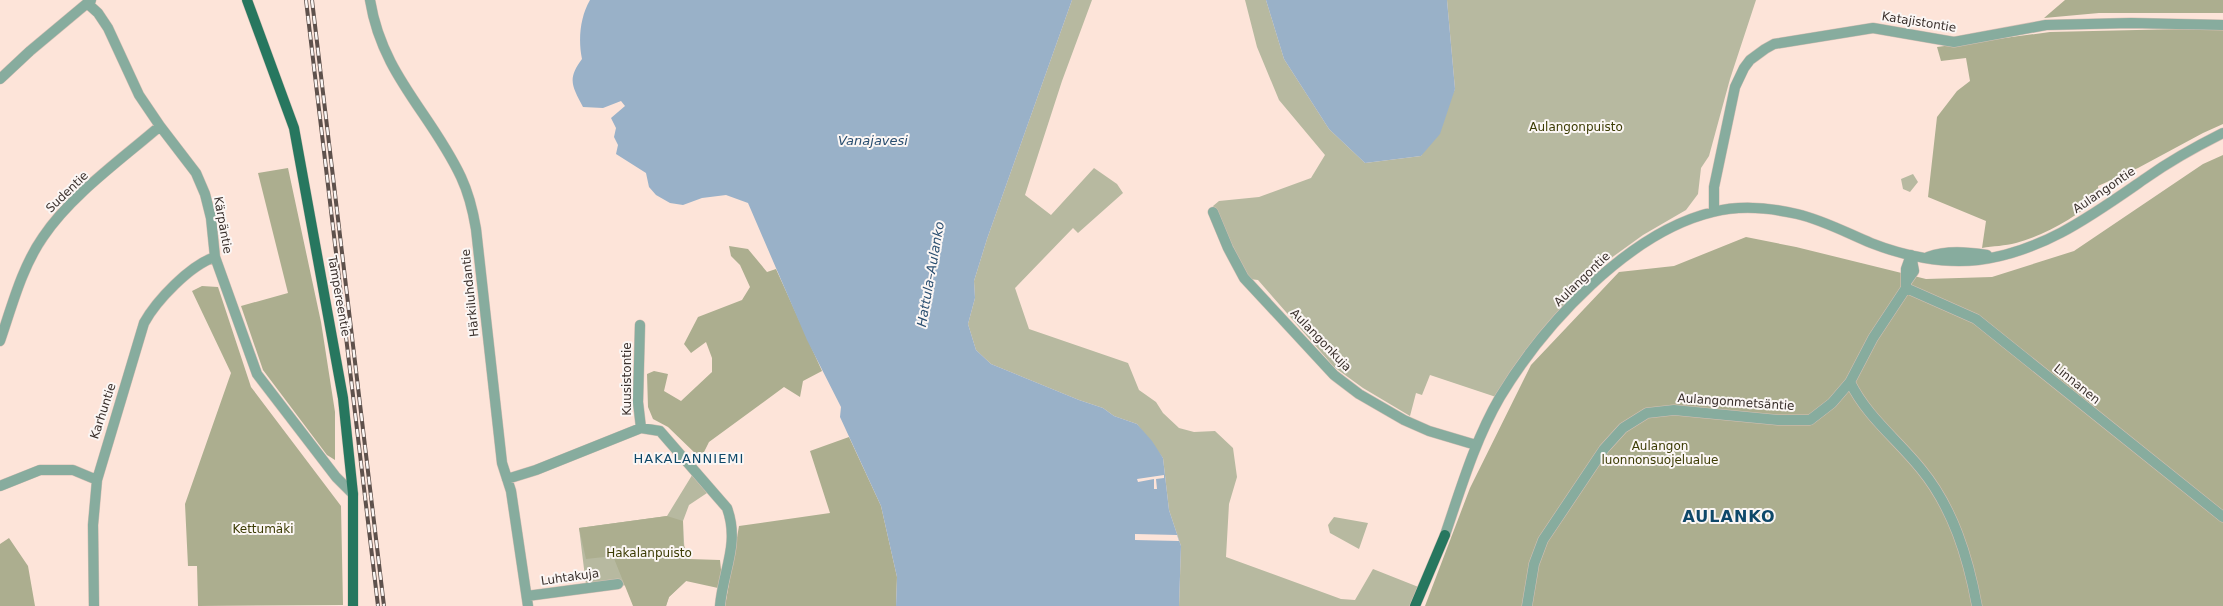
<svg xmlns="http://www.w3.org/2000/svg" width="2223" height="606" viewBox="0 0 2223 606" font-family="'DejaVu Sans',sans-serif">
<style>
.green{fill:#b7b9a0}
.forest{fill:#acae8f}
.water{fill:#99b1c8}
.pier{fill:#fde4d9}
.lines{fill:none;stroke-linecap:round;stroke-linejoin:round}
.minor-casing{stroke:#d6c0b6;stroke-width:11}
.major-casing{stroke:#d6c0b6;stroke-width:11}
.minor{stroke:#87ac9e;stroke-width:10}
.major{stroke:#27775f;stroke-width:10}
.rail-casing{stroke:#5e514c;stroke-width:4}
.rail{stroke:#fbf6f4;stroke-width:2.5;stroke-dasharray:8;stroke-linecap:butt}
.labels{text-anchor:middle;stroke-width:4;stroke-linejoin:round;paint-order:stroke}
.street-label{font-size:12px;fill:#3a302c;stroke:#fbf6f4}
.park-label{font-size:12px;fill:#3c3c04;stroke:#fbf6f4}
.water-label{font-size:13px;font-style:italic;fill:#294e70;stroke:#fbf6f4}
.neighbourhood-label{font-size:13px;letter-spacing:1px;fill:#0e4869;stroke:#fbf6f4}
.district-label{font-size:16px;font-weight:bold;letter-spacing:1px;fill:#0e4869;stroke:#fbf6f4}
</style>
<rect width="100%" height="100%" fill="#fde4d9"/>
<path class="green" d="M1072,0H1092L1062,81L1025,195L1051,215L1094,168L1117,184L1123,193L1078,233L1073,228L1015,288L1029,329L1128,363L1139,390L1156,402L1163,413L1179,428L1194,432L1215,431L1233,448L1237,477L1229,504L1226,557L1341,599L1355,600L1373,569L1421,588L1410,606H1179L1181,546L1169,510L1163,458L1137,424L1114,416L1103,408L1079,400L991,364L976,350L968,324L975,298L974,281L987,239Z
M1245,0H1266L1284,59L1329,129L1365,163L1421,156L1455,89L1447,0H1756L1730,79L1709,156L1701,168L1698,194L1686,210L1643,235L1607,261L1521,357L1499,398L1430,375L1422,395L1416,393L1410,416L1363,388L1334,367L1258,280L1249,279L1213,206L1219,201L1259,197L1311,178L1325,155L1279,100L1257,47Z
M1913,174L1918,182L1910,192L1903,189L1901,179Z
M694,472L710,491L689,505L683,521L686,581L669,597L666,606L634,584L620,586L586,585L579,528L667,516Z
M1334,517L1368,523L1359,549L1330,533L1328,525Z"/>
<path class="forest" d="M2065,0H2223V13H2099L2044,18Z
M2223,28V124L2203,133L2138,168L2098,186L2099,197C2077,217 2045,235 2016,243C2005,246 1993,246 1982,248L1986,221L1928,197L1937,117L1957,91L1970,81L1966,58L1941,61L1937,47L2050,32Z
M2223,155V606H1425L1470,488L1531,365L1619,272L1674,266L1746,237L1796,247L1926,279L1992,277L2074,251L2203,164Z
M288,168L321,322L335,412V460L327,455L263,370L241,306L288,293L258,173Z
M729,246L748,249L767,272L776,269L822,371L803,381L800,397L784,387L709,442L704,452L698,456L668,427L653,419L648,407L647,374L654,371L668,374L664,391L681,401L712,372V358L706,342L691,353L684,344L698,317L742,300L750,287L740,265L731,256Z
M202,286L218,287L251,387L341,506L343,605L198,606L197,566H188L185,504L231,373L192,291Z
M849,437L881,506L897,577L896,606H725L739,526L830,513L810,451Z
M667,516L683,521V543L689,559L720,560L722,579L718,588L686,581L669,597L666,606H633L613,556L586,559L579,528Z
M9,538L28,566L35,606H0V544Z"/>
<path class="water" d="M590,0H1072L987,239L974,281L975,298L968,324L976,350L991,364L1079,400L1103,408L1114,416L1137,424L1152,441L1163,458L1169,510L1181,546L1179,606H896L897,577L881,506L840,417L841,407L807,340L748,203L726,195L702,198L683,205L670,203L656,195L649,187L646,173L616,154L618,145L614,137L616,128L611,118L625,106L621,101L603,108L583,107C572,86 567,79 582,59C578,40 580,17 590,0Z
M1266,0H1447L1455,89L1440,134L1421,156L1365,163L1329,129L1284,59Z"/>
<path class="pier" d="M1164,475V478L1156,479L1157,489H1154V479L1138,482L1137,479Z
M1135,534L1177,535L1179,541L1135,540Z"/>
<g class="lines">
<defs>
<path id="minor" d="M370,0C382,75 431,113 461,177C469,194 473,211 476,229L502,463L511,491L528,606
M87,3L98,13L108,28L139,95L160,126L196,173L205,194L211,218L215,257L257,374L336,477L353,494
M0,79L30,51L91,0
M1714,211V187L1735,87L1744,68L1750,60L1765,49L1774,44L1873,28L1954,42L2046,25L2131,23L2223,25
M1213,212L1228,248L1244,278L1334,375L1359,394L1404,420L1429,431L1476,445
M1928,257C1947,250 1967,252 1987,255
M1907,281L1914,271L1911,255
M1906,288L1976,319L2223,517
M640,325L638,402L641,428
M0,341C12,306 22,267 43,237C71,195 122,159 160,126
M1850,382L1873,338L1906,288V269L1911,255
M507,479L536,470L641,428L660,431L727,508C740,544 723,570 720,606
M0,486L40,470H73L97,480
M1445,535C1461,488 1475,440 1500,397C1544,324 1629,232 1713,212C1740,205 1771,208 1797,214C1823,220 1847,233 1871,243C1904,256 1943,264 1978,260C2043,252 2094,214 2146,178C2170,161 2197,146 2223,133
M527,596L618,584
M94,606L93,525L97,480L144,323C156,301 190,265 215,257
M1527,606L1534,564L1543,540L1604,449L1623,428L1647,413L1674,410L1778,420H1810L1832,403L1850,382C1867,417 1897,439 1921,469C1953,508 1968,557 1977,606"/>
<path id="major" d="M247,0L294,128L343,398L353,494V606
M1415,606L1445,535"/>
</defs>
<use href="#minor" class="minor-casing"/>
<use href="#major" class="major-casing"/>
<use href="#minor" class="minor"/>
<use href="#major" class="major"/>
<defs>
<path id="rail" d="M306,0L378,606
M312,0L384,606"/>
</defs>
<use href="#rail" class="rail-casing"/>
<use href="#rail" class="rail"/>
</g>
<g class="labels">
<g class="street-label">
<text transform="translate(1919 22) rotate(9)" y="4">Katajistontie</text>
<text transform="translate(2104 190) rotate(-34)" y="4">Aulangontie</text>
<text transform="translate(67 192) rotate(-44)" y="4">Sudentie</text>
<text transform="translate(223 225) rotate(80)" y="4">Kärpäntie</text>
<text transform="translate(1582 279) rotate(-44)" y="4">Aulangontie</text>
<text transform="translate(470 293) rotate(-96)" y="4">Härkiluhdantie</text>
<text transform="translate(339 296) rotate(80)" y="4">Tampereentie</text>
<text transform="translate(1321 340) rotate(46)" y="4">Aulangonkuja</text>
<text transform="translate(627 379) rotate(-90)" y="4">Kuusistontie</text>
<text transform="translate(2077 384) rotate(39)" y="4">Linnanen</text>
<text transform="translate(1736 402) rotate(4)" y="4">Aulangonmetsäntie</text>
<text transform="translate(103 411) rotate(-72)" y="4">Karhuntie</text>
<text transform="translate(570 577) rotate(-8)" y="4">Luhtakuja</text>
</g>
<g class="park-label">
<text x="1576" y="131">Aulangonpuisto</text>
<text x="1660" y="450">Aulangon<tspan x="1660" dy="14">luonnonsuojelualue</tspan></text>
<text x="263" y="533">Kettumäki</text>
<text x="649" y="557">Hakalanpuisto</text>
</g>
<g class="water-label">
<text x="873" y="145">Vanajavesi</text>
<text transform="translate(930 274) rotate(-80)" y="5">Hattula–Aulanko</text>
</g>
<g class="neighbourhood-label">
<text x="689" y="463">HAKALANNIEMI</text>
</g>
<g class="district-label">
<text x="1729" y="522">AULANKO</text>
</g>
</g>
</svg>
